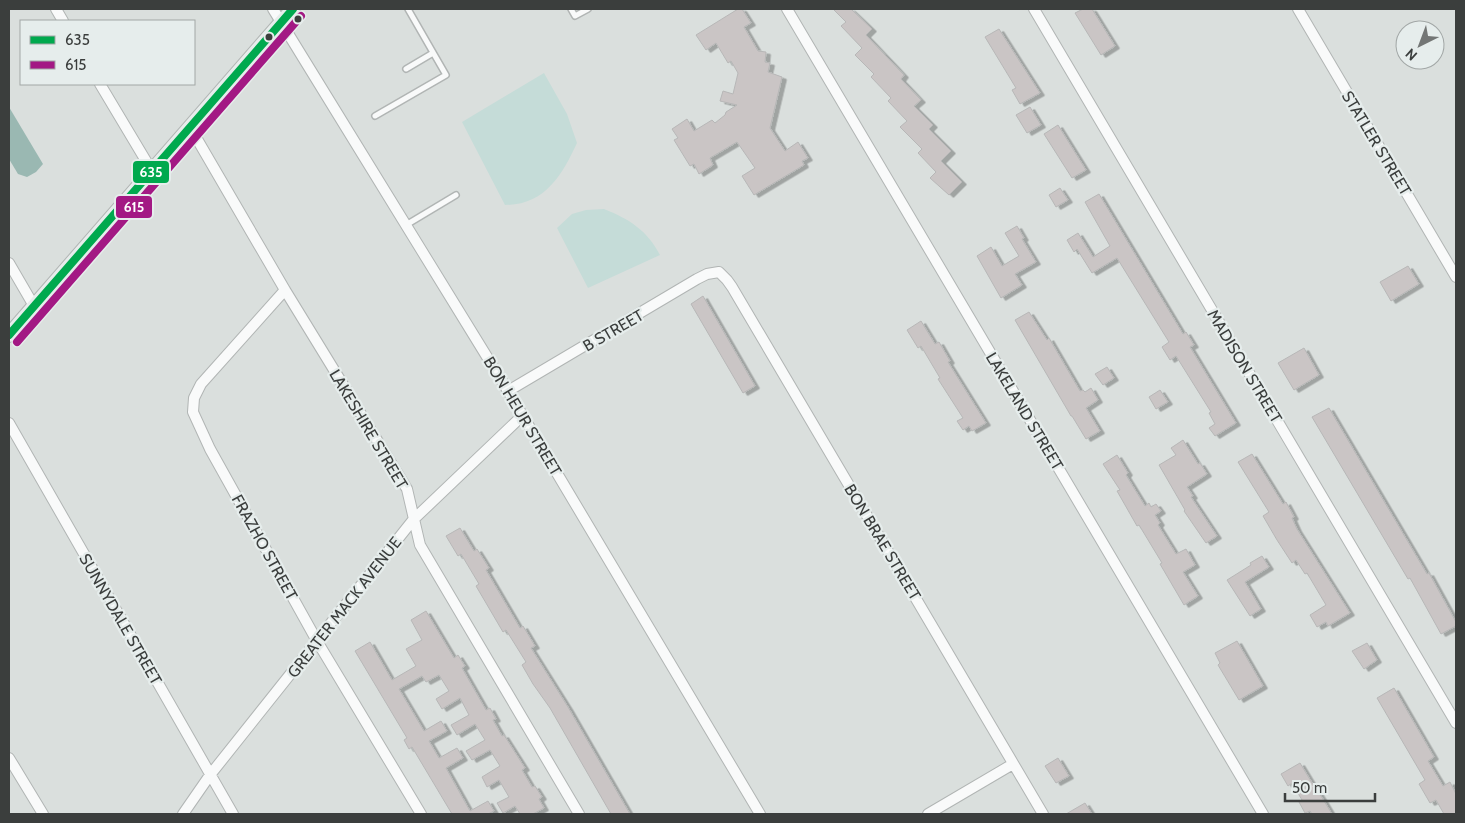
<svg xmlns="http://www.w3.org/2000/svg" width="1465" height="823" viewBox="0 0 1465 823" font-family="Cabin,sans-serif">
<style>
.green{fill:#c5dcd8}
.water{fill:#9ab8b2}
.building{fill:#cac5c5;stroke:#b7b7b7;filter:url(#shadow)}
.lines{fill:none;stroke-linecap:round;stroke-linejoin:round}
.service-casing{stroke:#b1b5b4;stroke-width:8}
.minor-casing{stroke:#b1b5b4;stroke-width:12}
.secondary-casing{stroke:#b1b5b4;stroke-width:16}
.service{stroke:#f9fafa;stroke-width:5}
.minor{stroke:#f9fafa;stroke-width:10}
.secondary{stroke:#e8edec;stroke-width:14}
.bus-1-casing{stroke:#e6edec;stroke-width:11}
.bus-2-casing{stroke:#e6edec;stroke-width:11}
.bus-1{stroke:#00a94e;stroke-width:8}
.bus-2{stroke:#a31984;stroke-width:8}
.bus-dot{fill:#3b3e3d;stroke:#e6edec;stroke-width:2}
.labels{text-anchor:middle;stroke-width:4.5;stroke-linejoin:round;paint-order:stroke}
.street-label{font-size:16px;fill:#3b3e3d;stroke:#e6edec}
.line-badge{stroke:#e6edec;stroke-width:2}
.badge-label{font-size:14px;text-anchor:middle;font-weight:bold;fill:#fff}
</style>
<defs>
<filter id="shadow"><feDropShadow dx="4.5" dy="2.5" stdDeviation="0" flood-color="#0004"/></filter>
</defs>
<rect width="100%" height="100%" fill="#dadfdd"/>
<path class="green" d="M544,73L567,114L577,143C562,175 545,205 505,205L462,122Z
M604,209C629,219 647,230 660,255L588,288L557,228L572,214L586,210Z"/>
<path class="water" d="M9,107L43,164L36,172L27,177L18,174L9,159Z"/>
<path class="building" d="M738,9H742L751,23L744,27L758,51L766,52L765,62L770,63L768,72L782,77L770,128L785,151L798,142L808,158L802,161L804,165L754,195L742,176L755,168L737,142L710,158L713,165L699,174L694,164L690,166L674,140L678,138L672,129L687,119L694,131L712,120L715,123L725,115L726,112L737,105L720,101L723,91L733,94L738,73L731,61L728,63L716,43L706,50L696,35Z
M833,9H851L872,29L866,35L904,75L901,79L921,100L914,106L933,125L929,129L951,151L941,161L962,182L949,195L930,178L936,172L918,153L922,149L900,127L907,121L888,101L891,98L871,77L874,74L855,55L862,48L841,26L846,22Z
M1083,9H1092L1115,46L1101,55L1075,13Z
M999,29L1040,93L1020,104L1012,90L1016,88L985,37Z
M1030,107L1041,125L1027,133L1016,115Z
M1058,125L1086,170L1072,178L1044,134Z
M1060,188L1068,200L1056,207L1049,195Z
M1099,194L1183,334L1186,332L1194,345L1190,347L1236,423L1215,436L1209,428L1215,424L1209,413L1211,412L1176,356L1170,360L1162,347L1169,342L1117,258L1092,273L1077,249L1074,252L1067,240L1078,233L1093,257L1110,246L1085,202Z
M1017,226L1024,238L1022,239L1036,262L1015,274L1022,285L1001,298L977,256L991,247L1002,266L1019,256L1005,233Z
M1408,266L1419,284L1391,301L1380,282Z
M703,296L755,386L743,393L691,304Z
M1029,312L1047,340L1049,338L1080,391L1083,390L1085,392L1091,388L1098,400L1086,408L1100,431L1086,439L1072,416H1071L1015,320Z
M921,321L935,344L939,342L950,361L948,362L986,423L972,431L969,426L963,430L957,421L963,418L938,379L940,378L921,346L918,348L907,330Z
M1304,348L1319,375L1294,390L1278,363Z
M1107,367L1114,378L1103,385L1095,374Z
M1160,390L1168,402L1156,409L1149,397Z
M1329,408L1427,574L1429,573L1456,622V626L1441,634L1410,578L1408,579L1312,417Z
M1183,440L1198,464L1200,463L1207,474L1187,487L1193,496L1191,497L1217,536L1206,543L1184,511L1185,510L1159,465L1176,455L1171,448Z
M1252,454L1283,504L1286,502L1294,517L1292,518L1297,529L1350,613L1328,626L1326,622L1317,627L1310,615L1326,605L1307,573L1305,574L1296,560L1292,563L1277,540L1263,516L1269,512L1238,462Z
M1117,455L1128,473L1126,475L1145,506L1149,503L1151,507L1156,504L1161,511L1155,515L1160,523L1158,525L1176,554L1186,549L1195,565L1183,572L1198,596L1184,605L1160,564L1162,563L1139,525L1137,526L1117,491L1120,490L1103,464Z
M460,528L474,551L477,549L489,568L486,570L520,628L523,626L535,646L531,648L568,707L630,814H611L550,708L533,684L522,665L526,662L506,630L503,632L476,586L479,584L461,554L458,556L446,536Z
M1262,556L1269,567L1245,582L1261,609L1250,616L1227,580L1251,565L1250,563Z
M426,611L454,658L458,655L465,666L462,668L486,710L490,708L496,719L493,720L502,736L504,735L525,768L522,770L532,787L535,786L542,797L539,799L544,808L533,814H520L515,806L503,813L497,803L509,797L499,780L487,787L482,777L500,766L490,750L472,760L466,751L485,740L475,724L457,735L451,725L469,715L460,698L442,709L436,699L449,691L439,675L426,682L422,676L399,689L424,731L441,721L447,731L429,741L439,758L457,748L463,758L446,768L470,811L488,801L494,811L488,814H452L412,747L409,749L404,740L407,738L355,651L370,642L392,680L416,666L406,649L422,640L411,620Z
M1237,641L1263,686L1239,700L1218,665L1220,663L1215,653Z
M1367,643L1377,660L1364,669L1352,651Z
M1394,688L1434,757L1428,761L1443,786L1450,782L1456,794V814H1444L1436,800L1430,803L1419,784L1425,780L1377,698Z
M1058,758L1069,776L1056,783L1045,766Z
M1300,763L1317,791H1318L1332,814H1312L1310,811L1305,813L1299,802L1302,800L1292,783L1288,786L1281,774Z
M1085,803L1092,814H1066Z"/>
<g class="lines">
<defs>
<path id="service" d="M571,9L575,16L588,9
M406,69L433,53
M375,116L446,75L408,9
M406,225L456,195"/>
<path id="minor" d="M56,9L63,21
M273,9L508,391L760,814
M787,9L1263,814
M1034,9L1456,723
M1298,9L1456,277
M100,84L152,171
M190,127L285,290L407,489L420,545L579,814
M9,263L34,306
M285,290L201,384L194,398L193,412L210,449L317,641L421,814
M508,391L697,279L707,274L719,272L727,280L732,287L1043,814
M9,423L233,814
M9,758L43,814
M183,814L210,775L413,520L522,416
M928,814L1013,764"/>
<path id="secondary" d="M9,335L293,9"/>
</defs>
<use href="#service" class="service-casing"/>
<use href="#minor" class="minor-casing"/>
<use href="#secondary" class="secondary-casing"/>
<use href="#service" class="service"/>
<use href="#minor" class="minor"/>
<use href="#secondary" class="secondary"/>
<defs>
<path id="bus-1" d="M9,335L293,9"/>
<path id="bus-2" d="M17,342L301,16"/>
</defs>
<use href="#bus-1" class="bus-1-casing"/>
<use href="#bus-2" class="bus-2-casing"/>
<use href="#bus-1" class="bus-1"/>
<use href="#bus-2" class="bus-2"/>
</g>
<g class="bus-dot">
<circle cx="298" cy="19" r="4.5"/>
<circle cx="269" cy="37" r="4.5"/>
</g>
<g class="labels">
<g class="street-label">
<text transform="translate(1377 143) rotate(59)" y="6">STATLER STREET</text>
<text transform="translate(613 330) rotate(-30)" y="6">B STREET</text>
<text transform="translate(1245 366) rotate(59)" y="6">MADISON STREET</text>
<text transform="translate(1025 411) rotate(59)" y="6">LAKELAND STREET</text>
<text transform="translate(523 416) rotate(59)" y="6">BON HEUR STREET</text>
<text transform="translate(369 429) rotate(59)" y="6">LAKESHIRE STREET</text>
<text transform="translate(883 542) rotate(59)" y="6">BON BRAE STREET</text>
<text transform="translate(265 547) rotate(61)" y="6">FRAZHO STREET</text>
<text transform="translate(344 607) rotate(-52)" y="6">GREATER MACK AVENUE</text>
<text transform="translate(121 619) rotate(60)" y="6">SUNNYDALE STREET</text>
</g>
</g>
<g class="line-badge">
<rect x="132" y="160" width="38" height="24" rx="5" fill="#00a94e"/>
<rect x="115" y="195" width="38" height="24" rx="5" fill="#a31984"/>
</g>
<g class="badge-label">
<text x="151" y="177">635</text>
<text x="134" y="212">615</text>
</g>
<rect width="1465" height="823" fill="none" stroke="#3b3e3d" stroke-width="20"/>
<rect x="20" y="20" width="175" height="65" fill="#e6edec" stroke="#a2a7a6"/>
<rect x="30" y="36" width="25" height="8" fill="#00a94e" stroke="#a2a7a6"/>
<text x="65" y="45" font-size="15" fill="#3b3e3d">635</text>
<rect x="30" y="61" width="25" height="8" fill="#a31984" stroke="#a2a7a6"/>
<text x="65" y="70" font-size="15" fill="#3b3e3d">615</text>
<g transform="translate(1420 45) rotate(222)"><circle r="24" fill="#e6edec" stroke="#a2a7a6"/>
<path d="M0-4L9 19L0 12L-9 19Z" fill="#737675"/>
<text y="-8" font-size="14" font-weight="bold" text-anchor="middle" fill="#3b3e3d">N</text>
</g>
<path d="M1285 793v8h90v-8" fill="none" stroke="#3b3e3d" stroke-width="2.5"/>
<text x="1292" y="793" font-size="15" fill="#3b3e3d" stroke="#e6edec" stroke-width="4" paint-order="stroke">50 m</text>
</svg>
